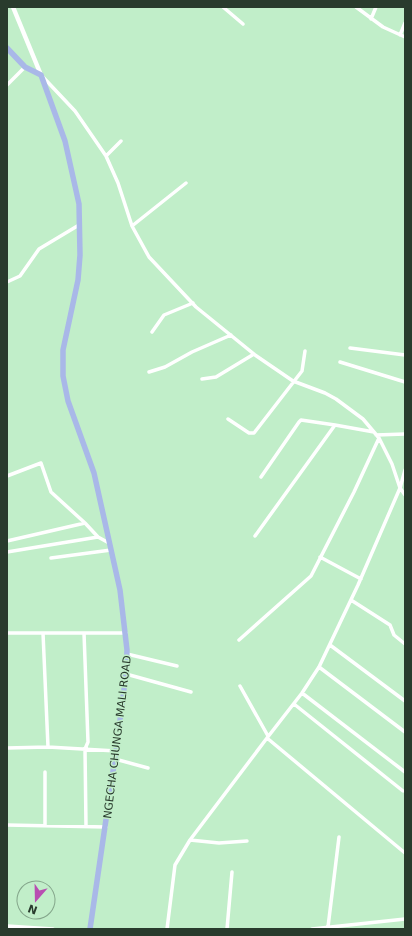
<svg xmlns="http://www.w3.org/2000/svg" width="412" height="936" viewBox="0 0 412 936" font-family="'DejaVu Sans',sans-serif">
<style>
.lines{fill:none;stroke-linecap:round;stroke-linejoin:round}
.minor{stroke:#fff;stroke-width:3.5}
.tertiary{stroke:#fff;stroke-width:4.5}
.primary{stroke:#a9b8e8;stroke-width:5.5}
.labels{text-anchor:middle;stroke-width:3;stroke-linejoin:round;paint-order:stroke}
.street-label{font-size:11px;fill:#293b2d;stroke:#c1eec9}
</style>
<rect width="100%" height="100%" fill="#c1eec9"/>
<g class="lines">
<path class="minor" d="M223,7L243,24
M356,7L383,27L405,37
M371,19L376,7
M400,35L405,23
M42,76L75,111L106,156L118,183L132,226L149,257L196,307L255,355L293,381L325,393L336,399L363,419L379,438L392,464L400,488L405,495
M7,85L25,67
M106,156L121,141
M132,226L186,183
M7,282L20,276L39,249L79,225
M152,332L164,315L193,303
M350,348L405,355
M340,362L405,382
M149,372L165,367L192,352L231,335
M202,379L216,377L254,354
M228,419L249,433H254L302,371L305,351
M376,435L405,434
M7,476L41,463L51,492L85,523
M261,477L299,422L301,420L335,425
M255,536L335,425L374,432
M7,541L85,523L98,537L109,543
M7,552L98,537
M320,557L361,579
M51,558L111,550
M351,600L390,625L394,635L405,644
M7,633H126
M43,633L48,747
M84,633L88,742L85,749L86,826
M239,640L311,576L354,492L379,438
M330,645L405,701
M127,654L177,666
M319,667L405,732
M126,674L191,692
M240,686L268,736
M302,693L405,772
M294,704L403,791
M267,738L405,853
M7,748L48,747L116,751
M115,759L148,768
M45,772V826
M7,825L106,827
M190,840L219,843L247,841
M7,926L53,929
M328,927L339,837
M167,929L175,865L190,840L267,738L302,693L319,667L358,585L400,488L405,470
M227,929L232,872
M312,929L405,919"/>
<path class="tertiary" d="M13,7L41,75"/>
<path class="primary" d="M7,48L25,67L41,75L65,141L79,204L80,255L78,280L63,350V376L68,401L94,473L120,590L127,650L126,674L116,751L90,929"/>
</g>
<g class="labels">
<g class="street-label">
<text transform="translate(117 737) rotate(-83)" y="4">NGECHA CHUNGA MALI ROAD</text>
</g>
</g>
<rect width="412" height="936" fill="none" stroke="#293b2d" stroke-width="16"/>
<g transform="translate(36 900) rotate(200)"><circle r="19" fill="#c1eec9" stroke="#84a68b"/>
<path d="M0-3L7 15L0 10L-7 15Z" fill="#b84eb1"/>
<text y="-6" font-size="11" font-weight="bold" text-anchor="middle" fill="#293b2d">N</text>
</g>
</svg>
